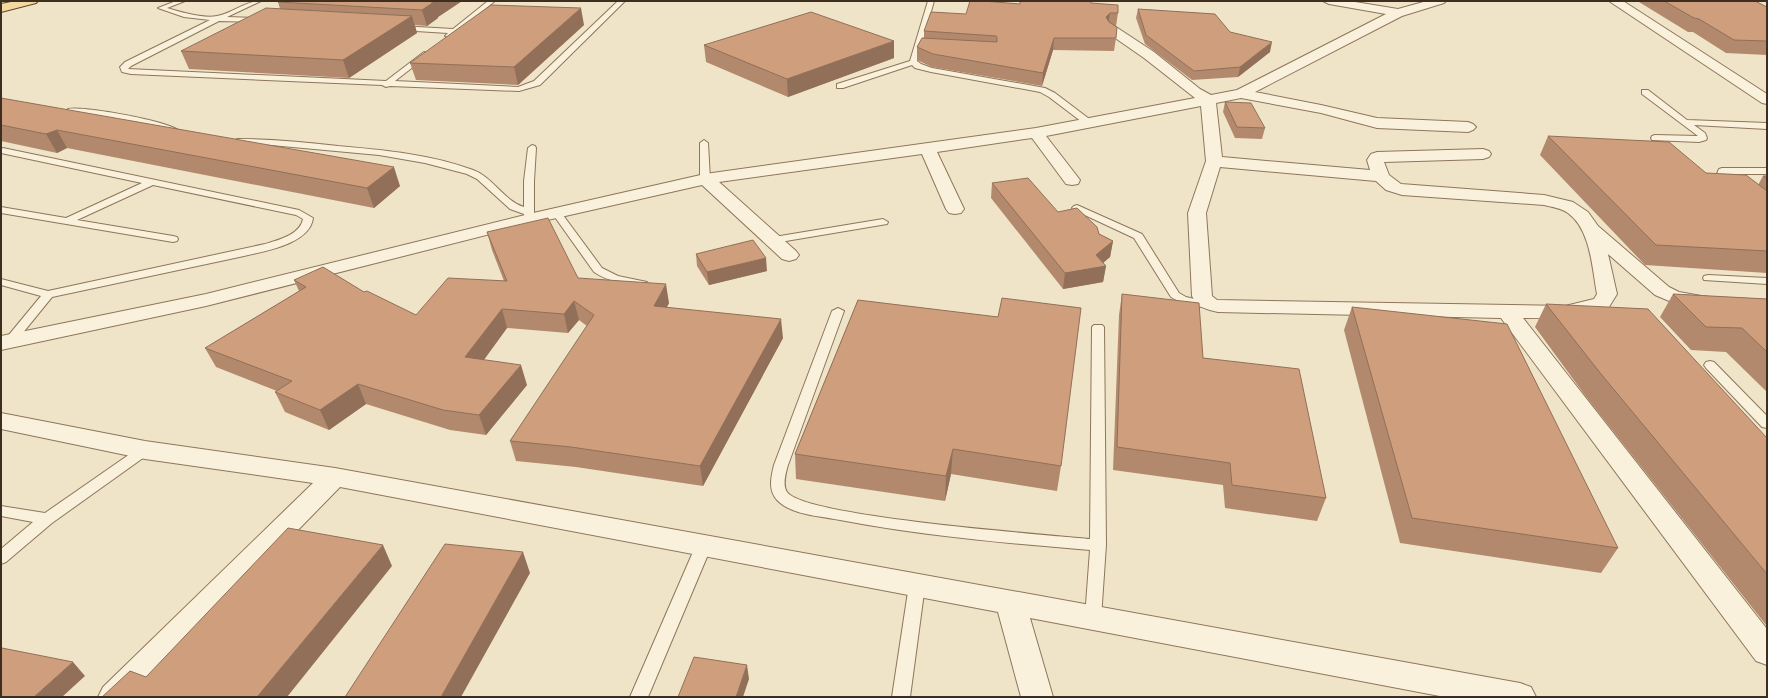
<svg xmlns="http://www.w3.org/2000/svg" width="1768" height="698" viewBox="0 0 1768 698" font-family="'PT Serif',serif">
<style>
.lines{fill:none;stroke-linecap:round;stroke-linejoin:round}
.service-casing{stroke:#8d765c;stroke-width:2}
.minor-casing{stroke:#8d765c;stroke-width:2}
.primary-casing{stroke:#5b4430;stroke-width:2}
.service{fill:#faf1dc;fill-rule:evenodd}
.minor{fill:#faf1dc;fill-rule:evenodd}
.primary{fill:#f3d9a0;fill-rule:evenodd}
.wall{fill:#b2896c}
.shaded-wall{fill:#916f58}
.building{fill:#cf9f7d;stroke:#916f58}
</style>
<rect width="100%" height="100%" fill="#f0e4c8"/>
<g class="lines">
<defs>
<path id="service" d="M176,1H185L167,8C180,12 204,19 217,16C233,13 245,1 261,1L227,17L259,18L262,20L259,22L219,21L131,66L128,69L386,81L424,52L428,54L427,56L395,81L518,87L534,81L618,1H625L540,85L519,91L390,86L386,87L382,85L131,74L122,72L120,67L125,62L210,20L184,17L158,8Z
M488,1H495L450,37L445,36L448,33L400,30L397,28L400,26L453,29Z
M928,1H934L917,61L921,64L932,68L1045,88L1055,93L1092,121V125H1086L1049,97L1040,92L931,72L915,68L912,65L843,88H837V84L910,61Z
M1642,90H1648L1687,120L1767,123V129L1694,125L1705,133L1707,138L1706,140L1699,142L1652,140L1651,138L1652,136L1655,135L1698,136L1642,94Z
M68,109C84,106 170,121 181,132L177,135L138,122L71,113H68Z
M237,139C271,139 304,142 338,146C383,150 430,154 473,170C493,177 504,201 524,207V181L528,148L532,145L535,146L536,148L534,181V219L532,221H526L524,214L510,209L477,179L467,174L425,163L379,155L271,145L234,144L233,142Z
M704,140L708,143L710,179L705,182L700,179V143Z
M3,148L299,210L313,218C310,244 265,251 244,256L52,297L13,345H5L3,342L41,296L1,285V279L48,291L265,244C278,240 300,235 303,219L296,215L153,185L77,220L173,236L177,237L178,239L177,241L173,242L1,213V207L66,218L142,183L1,153V149Z
M1722,168H1767V174H1726V175L1735,184L1730,187L1727,186L1716,176L1719,169Z
M1077,205L1142,234L1179,293L1186,297L1207,302L1209,304L1207,306C1196,309 1180,303 1171,297L1134,238L1074,210L1072,208L1074,206Z
M557,210L560,211L602,268L618,276L647,282L648,284L647,286L643,287C626,284 609,282 594,272L552,213Z
M883,219L888,222L887,224L774,243L769,240L774,237Z
M1708,275L1767,278V284L1704,280L1703,278L1704,276Z
M838,308L844,311L788,465C786,472 782,485 787,492C804,517 1049,535 1090,539L1092,327L1094,325H1102L1104,327L1106,545L1101,618L1099,623L1093,625L1087,623L1085,618L1090,550C1006,543 923,536 840,520C820,516 791,515 777,500C768,490 771,477 774,465L832,311Z
M1710,361L1714,362L1767,416V428L1762,427L1706,368L1704,365L1706,362Z
M145,445L150,447L152,450L150,453L52,523L6,562L1,564V549L33,522L1,516V506L45,513L140,447Z
M704,539L709,541L712,545L648,697H630L696,545L699,541Z
M917,579L923,581L925,585L910,697H892L909,585L911,581Z"/>
<path id="minor" d="M1323,1H1349L1398,9L1427,1H1446L1444,3L1402,16L1255,92L1321,105L1377,118L1468,122L1473,124L1476,127L1473,130L1468,132L1377,128L1321,113L1241,98L1216,103L1222,157L1370,170L1367,160L1371,154L1377,152L1483,149L1489,151L1491,154L1489,157L1483,159L1384,162L1389,175L1401,184L1544,195L1573,202L1588,212L1598,226L1669,287L1679,292L1707,297L1710,301L1707,305L1700,307L1674,303L1655,295L1608,254L1617,294L1609,307C1579,318 1554,318 1523,318L1767,629V665L1756,661L1501,318L1218,312C1206,309 1198,308 1192,296L1188,213L1206,161L1201,106L1046,136L1080,180L1078,184L1072,185L1066,184L1032,138L937,152L964,209L961,213L955,214L949,213L946,209L922,154L719,182L796,251L799,255L796,259L789,261L782,259L702,185L530,224L206,306L1,350V336L206,294L529,214L705,174L1036,128L1195,98L1144,58L1108,33L1106,30L1108,27H1116L1154,52L1200,89L1211,95L1237,90L1386,14L1329,4ZM1220,167L1376,181L1386,190L1402,195L1544,205C1552,207 1561,208 1568,213C1591,230 1592,268 1597,294L1594,299L1565,306L1217,300L1212,296L1206,213Z
M1609,1H1623L1767,94V104L1762,103Z
M1,413L145,441L335,468L1520,683L1531,687L1536,697H1445L1030,618L1053,697H1021L998,612L340,487L135,697H98L103,687L313,483L145,459L1,429Z"/>
<path id="primary" d="M16,1H38L36,3L1,12V4Z"/>
</defs>
<use href="#service" class="service-casing"/>
<use href="#minor" class="minor-casing"/>
<use href="#primary" class="primary-casing"/>
<use href="#service" class="service"/>
<use href="#minor" class="minor"/>
<use href="#primary" class="primary"/>
</g>
<path class="wall" d="M462,1L438,17V18L427,26L415,25L417,33L349,78L189,69L181,51L280,9L278,2Z
M1639,1H1755L1767,7V55L1726,53L1693,32H1688L1639,2Z
M1091,3L1118,13L1116,26H1114L1116,38L1114,51L1053,50L1042,86L932,67L917,60V47L924,38V31L966,14L1020,4Z
M1138,9L1230,32L1270,52L1238,77L1192,80L1145,44L1136,18Z
M584,25L518,85L416,80L410,63Z
M704,45L894,58L788,97L706,62Z
M1,98L400,186L374,208L67,148L57,153L1,141Z
M1225,102L1265,128L1262,139L1235,138L1223,112Z
M1548,136L1758,185L1763,176H1767V273L1645,265L1540,155Z
M992,183L1058,212L1113,241L1110,257L1103,263L1106,266L1103,282L1063,289L991,198Z
M487,232L578,278L669,303L667,307L783,338L703,486L576,467L516,461L510,441L587,326L579,320L568,333L507,328L484,360L527,385L486,435L450,430L366,404L329,430L285,412L275,392L277,391L216,367L205,348L299,291L294,280L364,292L416,315L504,281L492,250Z
M696,254L767,271L709,285L697,266Z
M1122,294L1203,358L1326,498L1317,521L1225,508L1223,485L1113,470L1119,315Z
M1673,294L1767,299V392L1726,352L1691,350L1660,317Z
M858,300L1061,466L1057,491L951,474L945,501L796,479L795,454Z
M1546,304L1767,438V625H1766L1587,398L1535,327Z
M1352,307L1618,548L1601,573L1400,543L1344,330Z"/>
<path class="shaded-wall" d="M433,1H462L438,17V18L427,26L422,10Z
M581,8L584,25L518,85L514,67Z
M1110,13L1108,26L1106,17Z
M412,16L417,33L349,78L343,60Z
M1054,38L1053,50L1042,86L1043,73Z
M894,41V58L788,97L787,79Z
M1272,42L1270,52L1238,77L1240,67Z
M57,130L67,148L57,153L46,134Z
M394,167L400,186L374,208L367,188Z
M1113,241L1110,257L1098,267L1106,266L1103,282L1063,289L1065,273Z
M766,258L767,271L709,285L707,272Z
M666,284L669,303L657,325L654,306Z
M574,301L579,320L568,333L564,314Z
M502,309L507,328L471,377L465,357Z
M781,319L783,338L703,486L700,466Z
M521,365L527,385L486,435L479,415Z
M358,384L366,404L329,430L320,410Z
M953,449L951,474L945,501L946,476Z
M383,545L392,566L287,697H257Z
M523,552L530,573L461,697H441Z
M73,662L85,676L62,697H34Z
M747,665L749,679L743,697H736Z"/>
<path class="building" d="M281,1H433L431,2H434L422,10L278,2Z
M970,1H983L1020,4V1H1091V3L1118,5V13H1110L1106,17L1109,22L1117,27L1116,38H1054L1043,73L933,54L917,47L922,38L997,42V37L996,36L924,31L931,12L966,14Z
M1664,1H1755L1767,7V41L1734,40L1699,19L1694,18Z
M491,5L581,8L514,67L410,63Z
M266,8L412,16L343,60L181,51Z
M1138,9L1215,14L1230,32L1272,42L1240,67L1194,71L1146,35Z
M811,12L894,41L787,79L704,45Z
M1,98L394,167L367,188L57,130L46,134L1,125Z
M1225,102L1251,103L1265,128L1237,127Z
M1548,136L1669,142L1706,173L1746,175L1767,191V222H1766L1767,223V251L1656,245Z
M1763,176H1767V179Z
M1028,178L1058,212L1077,208L1097,227L1099,234L1113,241L1096,255L1106,266L1065,273L992,183Z
M548,218L578,278L666,284L654,306L781,319L700,466L571,447L510,441L594,315L574,301L564,314L502,309L465,357L521,365L479,415L443,410L358,384L320,410L275,392L292,381L205,348L306,287L294,280L323,267L364,292L367,291L416,315L448,278L507,281L487,232Z
M753,240L766,258L707,272L696,254Z
M1122,294L1199,303L1203,358L1299,369L1326,498L1232,485L1230,463L1117,447Z
M1673,294L1767,299V352L1742,328L1706,327Z
M1002,298L1081,308L1061,466L953,449L946,476L795,454L858,300L998,317Z
M1546,304L1648,309L1767,438V574L1601,374Z
M1352,307L1507,324L1618,548L1412,518Z
M288,528L383,545L257,697H102L130,671L146,677Z
M445,544L523,552L441,697H345Z
M2,648L73,662L34,697H1V649Z
M694,657L747,665L736,697H678Z"/>
<rect width="1768" height="698" fill="none" stroke="#3d2e20" stroke-width="4"/>
</svg>
